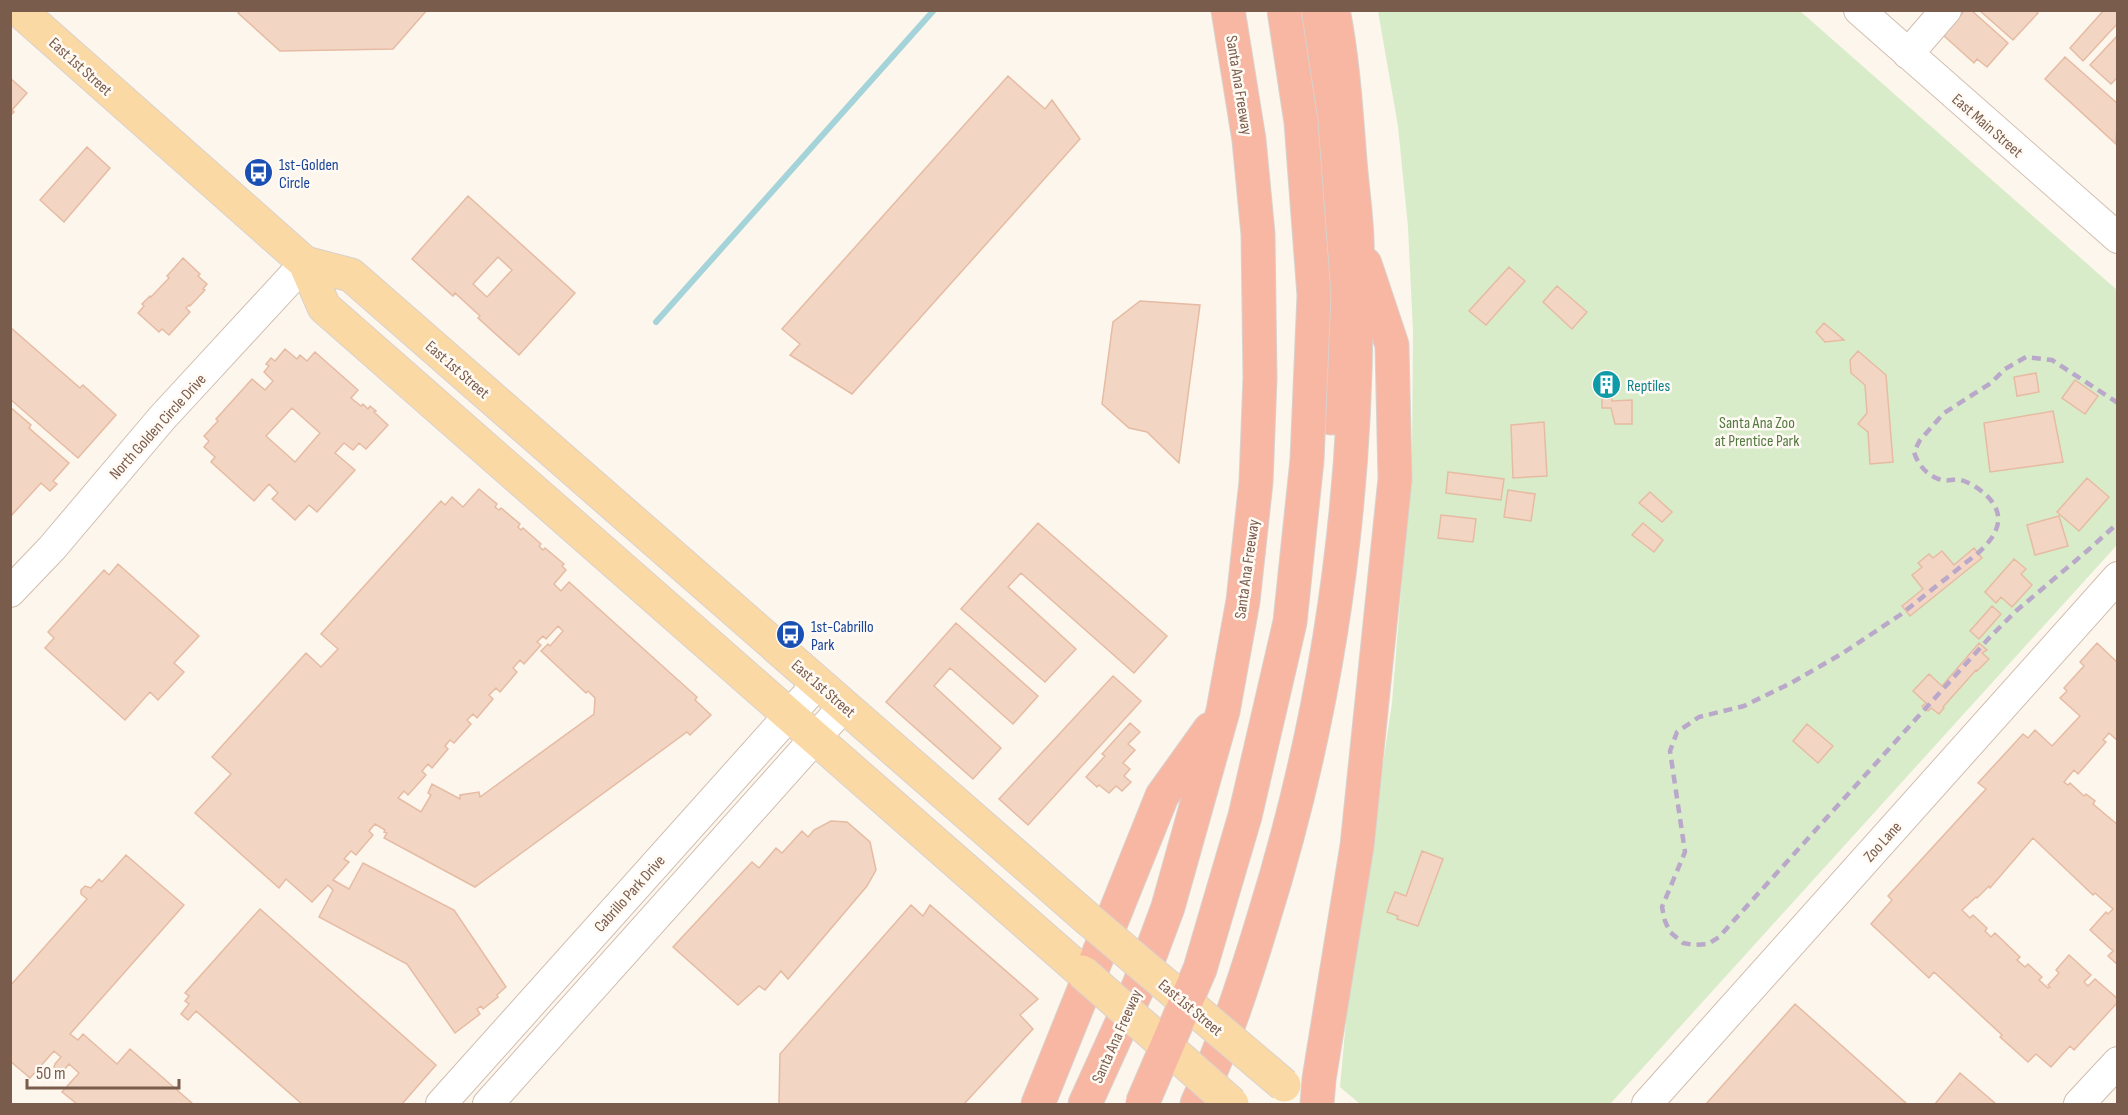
<svg xmlns="http://www.w3.org/2000/svg" width="2128" height="1115" viewBox="0 0 2128 1115" font-family="'Sofia Sans Condensed',sans-serif">
<style>
.green{fill:#d8ecc9}
.lines{fill:none;stroke-linecap:round;stroke-linejoin:round}
.stream{stroke:#a5d3da;stroke-width:6}
.building{fill:#f3d5c3;stroke:#e6bba3;stroke-width:1.5;fill-rule:evenodd}
.minor-casing{stroke:#d1beb0;stroke-width:32}
.major-casing{stroke:#dad1cd;stroke-width:35}
.highway-casing{stroke:#dad1cd;stroke-width:35}
.minor{stroke:#fff;stroke-width:30}
.major{stroke:#fbd9a5;stroke-width:33}
.highway{stroke:#f7b7a3;stroke-width:33}
.rail{stroke:#b9a8c9;stroke-width:4.5;stroke-dasharray:9 6;stroke-linecap:butt}
.major-bridge-casing{stroke:#dad1cd;stroke-width:35;stroke-linecap:butt}
.highway-bridge-casing{stroke:#dad1cd;stroke-width:35;stroke-linecap:butt}
.major-bridge{stroke:#fbd9a5;stroke-width:33}
.highway-bridge{stroke:#f7b7a3;stroke-width:33}
.labels{text-anchor:middle;stroke-width:5;stroke-linejoin:round;paint-order:stroke}
.street-label{font-size:16px;fill:#7a5c4d;stroke:#fffaf3}
.transit-label{font-size:16px;fill:#164399;stroke:#fffaf3;text-anchor:start}
.culture-label{font-size:16px;fill:#0d838f;stroke:#fffaf3;text-anchor:start}
.park-label{font-size:16px;fill:#537a41;stroke:#fffaf3}
</style>
<rect width="100%" height="100%" fill="#fdf6ec"/>
<path class="green" d="M1378,11H1800L2117,290V545L1610,1104H1360L1340,1087L1348,999L1392,703L1412,455L1413,332L1408,227L1398,126Z"/>
<g class="lines">
<path class="stream" d="M656,322L934,10"/>
</g>
<path class="building" d="M241,10H427L393,49L280,51L238,13Z
M1965,10H1971L2008,43L1987,67L1977,59L1974,63L1943,35Z
M1979,10H2036L2038,13L2013,40Z
M2104,10H2118V23L2083,61L2070,48Z
M2118,35V77L2111,84L2090,65Z
M2065,57L2118,104L2116,144L2045,79Z
M1008,76L1045,109L1052,100L1080,139L852,394L790,355L800,344L782,329Z
M10,78L27,93L12,110L14,112L10,116Z
M87,147L110,168L64,222L40,200Z
M468,196L575,293L519,355L478,318L480,316L455,293L453,296L412,259ZM498,257L512,270L487,297L473,284Z
M183,258L200,274L198,276L207,284L203,289L205,290L190,306L189,305L186,308L190,312L169,335L162,329L159,332L138,313L144,306L142,304L150,296L151,297L169,278L167,276Z
M1509,267L1525,281L1486,325L1469,311Z
M1557,286L1587,312L1572,329L1543,302Z
M1140,301L1200,305L1179,463L1147,432L1129,428L1102,404L1113,322Z
M1824,323L1844,340L1825,342L1816,332Z
M10,327L80,388L83,385L116,415L78,458L10,399Z
M285,349L297,359L300,355L307,361L315,352L358,390L351,398L361,406L363,404L368,409L370,406L376,411L374,412L388,425L366,449L359,443L353,450L344,443L335,453L355,470L317,512L309,505L295,520L272,499L278,493L269,484L254,501L211,462L215,457L204,447L209,441L204,436L218,421L216,419L252,379L265,390L273,381L264,372L269,366L266,364L271,358L275,361ZM292,408L320,433L295,462L266,436Z
M1858,351L1886,375L1893,462L1870,464L1868,432L1858,424L1867,413L1865,385L1851,373L1850,360Z
M1609,370L1612,401L1632,400V424H1615L1611,408H1602V371Z
M2036,373L2039,392L2017,396L2014,377Z
M2075,380L2098,396L2085,414L2062,398Z
M10,407L31,425L29,428L69,463L53,481L57,484L50,491L41,483L10,517Z
M2053,411L2063,462L1990,472L1984,423Z
M1544,422L1547,476L1513,478L1511,425Z
M1448,472L1504,479L1501,500L1446,493Z
M2087,478L2109,497L2079,531L2057,512Z
M479,489L497,504L495,507L499,510L501,508L520,524L518,527L521,530L523,528L541,544L539,546L543,550L545,548L564,564L562,566L566,570L554,584L561,591L569,582L697,697L695,700L711,715L690,735L687,732L475,887L384,838L387,833L384,832L385,830L375,824L369,831L373,835L356,855L351,851L344,859L349,862L333,880L349,889L363,863L454,910L506,987L497,995L498,997L483,1009L481,1006L477,1009L480,1014L455,1033L407,964L319,917L333,890L328,885L312,902L286,879L279,888L195,813L231,774L212,757L306,653L321,667L338,649L321,634L441,501L445,505L452,497L463,507ZM558,626L563,631L550,646L548,644L541,651L586,693L588,691L595,698L594,714L480,797L479,792L460,795V799L432,784L428,793L431,795L421,812L398,798L404,791L408,795L426,775L422,771L428,764L432,768L448,749L445,746L450,740L454,743L471,724L467,720L473,714L477,718L493,699L489,695L496,688L500,692L517,672L513,668L520,660L524,664L541,645L537,642L543,636L546,639Z
M1508,490L1535,494L1531,521L1504,517Z
M1650,492L1672,512L1662,522L1639,503Z
M1441,515L1476,519L1473,542L1438,538Z
M2059,516L2068,546L2035,555L2027,525Z
M1038,523L1167,636L1134,673L1021,573L1008,587L1076,649L1045,682L961,609Z
M1643,523L1663,540L1654,552L1632,535Z
M1974,548L1982,558L1910,616L1902,606L1923,589L1912,575L1922,567L1918,563L1929,554L1933,558L1942,551L1954,565Z
M2014,559L2026,569L2021,574L2032,585L2012,607L2001,597L1996,603L1985,592Z
M118,564L199,636L174,663L184,672L158,700L150,692L125,720L45,648L54,638L48,632L104,570L109,575Z
M1992,606L2001,614L1979,639L1970,631Z
M956,623L1038,696L1013,724L950,668L934,686L1001,748L973,779L886,702Z
M1979,643L1987,650L1982,653L1989,659L1977,671L1976,670L1943,707L1944,708L1939,714L1931,708L1928,711L1922,706L1926,703L1913,691L1929,674L1942,686Z
M2097,643L2118,663V741L2109,733L2103,740L2106,742L2078,774L2074,770L2064,782L2068,785L2070,783L2084,796L2086,794L2095,801L2093,804L2118,825V965L2108,956L2113,951L2090,930L2106,912L2108,914L2113,909L2095,893L2093,895L2033,838L1990,888L1989,886L1977,898L1976,897L1962,910L1970,918L1973,915L1987,928L1985,931L1991,937L1995,933L2020,957L2017,960L2025,967L2028,964L2042,977L2039,980L2048,988L2050,987L2048,985L2059,973L2056,970L2069,955L2091,975L2084,982L2088,986L2095,979L2118,999V1002L2074,1050L2070,1046L2051,1067L2036,1054L2028,1062L2000,1037L2002,1035L1934,972L1929,978L1871,924L1892,900L1888,896L1986,789L1978,783L2023,734L2028,738L2035,730L2052,746L2080,716L2060,698L2067,691L2064,688L2084,666L2080,662Z
M1113,676L1141,701L1028,825L999,799Z
M1130,723L1140,732L1128,744L1135,750L1123,763L1130,769L1124,776L1131,782L1122,791L1116,786L1109,793L1099,785L1097,787L1086,777L1105,756L1102,754Z
M1807,724L1833,746L1818,763L1793,741Z
M831,821L847,822L870,842L876,870L867,886L788,979L781,971L765,990L759,986L738,1005L673,947L752,862L759,868L776,848L782,853L802,831L808,837L814,830Z
M1422,851L1443,859L1418,926L1397,919L1398,916L1387,912L1395,892L1406,896Z
M126,855L184,905L70,1034L78,1040L83,1034L117,1064L130,1049L193,1104H77L62,1092L79,1073L69,1064L63,1071H58L54,1067L55,1064L61,1057L54,1051L30,1078L10,1061V986L87,899L81,894V890L85,886L91,888L99,879L102,882Z
M911,905L923,916L930,905L1038,999L1020,1015L1033,1029L964,1104H779L780,1054Z
M260,909L436,1065L402,1104H302L196,1011L188,1020L181,1014L189,1004L185,1001L189,996L185,993Z
M1795,1004L1840,1044L1907,1104H1706Z
M1960,1073L1996,1104H1935Z"/>
<g class="lines">
<defs>
<path id="minor" d="M1859,10L2118,238
M1908,54L1946,10
M10,592L52,548L162,418L305,263
M441,1104L818,683
M488,1104L844,706
M1647,1104L2118,577
M2079,1104L2118,1062"/>
<path id="major" d="M19,10L305,263L324,307L1082,972
M305,263L351,275L1088,919"/>
<path id="highway" d="M1301,10C1328,143 1336,283 1331,418
M1038,1104L1162,796L1210,729
M1085,1104L1139,985L1168,907L1223,711L1243,601L1256,482L1260,378L1258,234L1249,140L1228,10
M1197,1104C1224,1044 1244,983 1263,920C1324,725 1355,522 1356,318C1356,292 1358,265 1357,239C1356,213 1352,187 1350,161C1346,111 1343,60 1333,10
M1317,1104L1319,1079L1357,846L1395,479L1392,345L1365,264"/>
</defs>
<use href="#minor" class="minor-casing"/>
<use href="#major" class="major-casing"/>
<use href="#highway" class="highway-casing"/>
<use href="#minor" class="minor"/>
<use href="#major" class="major"/>
<use href="#highway" class="highway"/>
<path class="rail" d="M2118,403L2052,360L2026,357L2005,369L1991,383L1944,413L1920,440L1914,452C1917,462 1924,472 1934,477C1948,484 1950,478 1961,480C1969,482 1978,488 1985,494C2008,515 1998,535 1978,553L1900,615L1843,653L1791,683L1744,706L1699,717L1677,732L1670,751L1685,852L1662,907L1665,921L1670,932L1683,943L1694,945L1708,944L1719,937L1990,637L2016,611L2087,551L2118,523"/>
<defs>
<path id="major-bridge" d="M1088,919L1284,1085
M1082,972L1232,1104"/>
<path id="highway-bridge" d="M1142,1104L1200,969L1245,816L1290,622L1307,460L1314,295L1301,122L1284,10"/>
</defs>
<use href="#major-bridge" class="major-bridge-casing"/>
<use href="#highway-bridge" class="highway-bridge-casing"/>
<use href="#major-bridge" class="major-bridge"/>
<use href="#highway-bridge" class="highway-bridge"/>
</g>
<defs>
<symbol id="bus-disc" viewBox="-11 -11 22 22"><circle r="9.5" fill="#1a4fb4" stroke="#fffaf3"/><path d="M-5-6H5V4H4V6H2V4H-2V6H-4V4H-5ZM-3.5-4V0h7V-4ZM-3.5 1.2v1.5H-2V1.2ZM2 1.2v1.5H3.5V1.2Z" fill="#fff"/></symbol>
<symbol id="building-disc" viewBox="-11 -11 22 22"><circle r="9.5" fill="#0f9aa8" stroke="#fffaf3"/><path d="M-4-6H4V6H1V3H-1V6H-4ZM-2.5-4.3h1.7v1.8h-1.7ZM.8-4.3h1.7v1.8H.8ZM-2.5-1h1.7V.8h-1.7ZM.8-1h1.7V.8H.8Z" fill="#fff"/></symbol>
</defs>
<g fill-rule="evenodd">
<use href="#bus-disc" x="242" y="156" width="33" height="33"/>
<use href="#building-disc" x="1590" y="368" width="33" height="33"/>
<use href="#bus-disc" x="774" y="618" width="33" height="33"/>
</g>
<g class="labels">
<g class="street-label">
<text transform="translate(81 66) rotate(42)" y="6">East 1st Street</text>
<text transform="translate(1240 85) rotate(81)" y="6">Santa Ana Freeway</text>
<text transform="translate(1988 125) rotate(41)" y="6">East Main Street</text>
<text transform="translate(458 369) rotate(41)" y="6">East 1st Street</text>
<text transform="translate(157 426) rotate(-48)" y="6">North Golden Circle Drive</text>
<text transform="translate(1246 569) rotate(-82)" y="6">Santa Ana Freeway</text>
<text transform="translate(824 688) rotate(41)" y="6">East 1st Street</text>
<text transform="translate(1882 841) rotate(-48)" y="6">Zoo Lane</text>
<text transform="translate(629 893) rotate(-48)" y="6">Cabrillo Park Drive</text>
<text transform="translate(1191 1007) rotate(40)" y="6">East 1st Street</text>
<text transform="translate(1116 1036) rotate(-66)" y="6">Santa Ana Freeway</text>
</g>
<g class="transit-label">
<text x="279" y="170">1st-Golden<tspan x="279" dy="18">Circle</tspan></text>
<text x="811" y="632">1st-Cabrillo<tspan x="811" dy="18">Park</tspan></text>
</g>
<g class="culture-label">
<text x="1627" y="391">Reptiles</text>
</g>
<g class="park-label">
<text x="1757" y="428">Santa Ana Zoo<tspan x="1757" dy="18">at Prentice Park</tspan></text>
</g>
</g>
<rect width="2128" height="1115" fill="none" stroke="#7a5c4d" stroke-width="24"/>
<path d="M27 1079v9h152v-9" fill="none" stroke="#7a5c4d" stroke-width="3"/>
<text x="36" y="1079" font-size="18" fill="#7a5c4d" stroke="#fffaf3" stroke-width="4.5" paint-order="stroke">50 m</text>
</svg>
